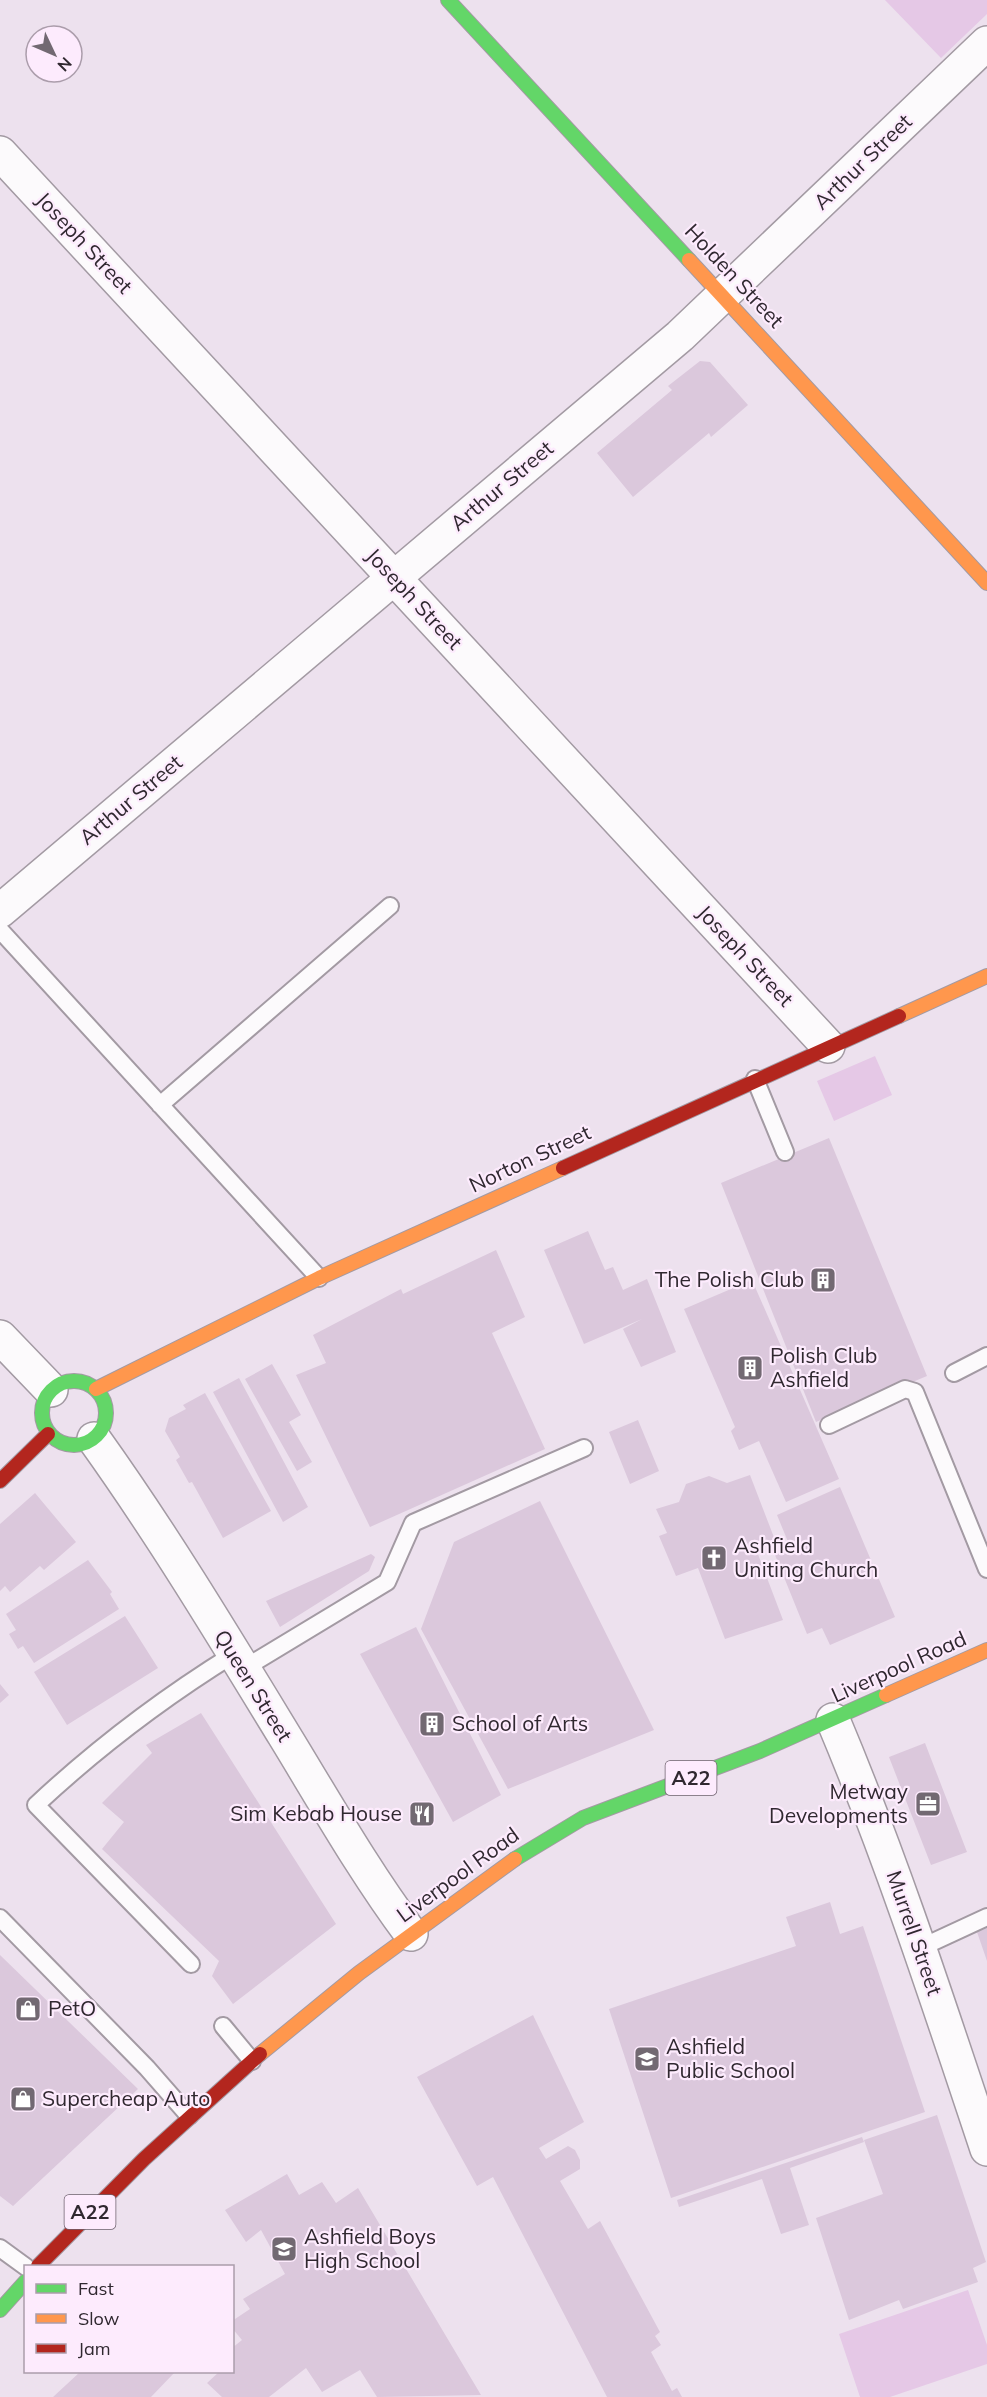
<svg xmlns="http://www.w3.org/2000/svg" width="987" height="2397" viewBox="0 0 987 2397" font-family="Mulish,sans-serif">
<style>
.green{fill:#e5c8e6}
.building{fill:#dbc8dc}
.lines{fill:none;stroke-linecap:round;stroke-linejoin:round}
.lane-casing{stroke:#a39aa3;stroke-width:20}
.street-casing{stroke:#a39aa3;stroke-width:36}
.fast-casing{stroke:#a39aa3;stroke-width:16}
.slow-casing{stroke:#a39aa3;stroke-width:16}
.jam-casing{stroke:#a39aa3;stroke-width:16}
.lane{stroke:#fcfafc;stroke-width:16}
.street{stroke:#fcfafc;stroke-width:33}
.fast{stroke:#63d668;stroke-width:14}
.slow{stroke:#ff974d;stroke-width:14}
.jam{stroke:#b3261e;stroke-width:14}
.labels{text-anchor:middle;stroke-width:4.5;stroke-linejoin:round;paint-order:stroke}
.shield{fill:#fdebfd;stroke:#6e626e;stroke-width:1.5}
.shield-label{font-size:20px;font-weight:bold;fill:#302830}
.street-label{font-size:21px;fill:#302830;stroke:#fdebfd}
.poi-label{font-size:21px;fill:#302830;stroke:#fdebfd;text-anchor:start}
</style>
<rect width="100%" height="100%" fill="#ede1ee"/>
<path class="green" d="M885,0H987V14L941,58Z
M875,1056L892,1095L834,1121L817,1081Z
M968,2290L987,2345V2364L890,2397H860L839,2334Z"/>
<path class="building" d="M700,361L710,362L748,405L711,437L709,433L633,497L597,453L672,390L668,386Z
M829,1138L927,1376L816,1422L721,1183Z
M588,1231L605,1270L613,1267L623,1290L647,1279L676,1352L641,1367L623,1329L642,1319L584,1344L544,1250Z
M496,1250L525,1317L492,1333L545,1449L370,1527L296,1375L326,1363L313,1335L401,1289L403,1294Z
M752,1280L839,1479L786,1502L759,1441L739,1450L731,1431L735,1427L684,1309Z
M272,1364L301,1415L289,1422L312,1462L297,1471L245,1379Z
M239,1378L308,1507L283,1522L213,1392Z
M205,1393L271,1511L223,1538L192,1482L189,1483L176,1460L180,1457L165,1431L169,1418L186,1409L183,1405Z
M638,1420L659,1471L630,1484L609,1432Z
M750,1475L775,1540L756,1549L783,1620L725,1639L698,1568L676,1576L659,1536L667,1533L656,1509L679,1502L686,1484L709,1476L727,1483Z
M840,1487L895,1617L830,1645L822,1628L807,1634L775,1555L791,1549L777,1515Z
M35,1493L76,1542L44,1570L40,1566L10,1592L5,1586L0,1591V1524Z
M540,1501L654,1730L508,1789L421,1629L454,1542Z
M371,1554L375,1557L369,1571L280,1627L266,1601Z
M88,1560L112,1592L110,1594L119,1609L34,1663L23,1646L18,1649L9,1634L16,1630L6,1614Z
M125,1616L158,1668L67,1725L34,1672Z
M416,1627L501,1795L453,1822L360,1654Z
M0,1684L9,1695L0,1703Z
M201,1713L336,1924L233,2004L212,1976L219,1961L102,1849L124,1822L102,1803L152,1753L146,1745Z
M925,1743L967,1852L931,1865L889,1757Z
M830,1902L840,1934L863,1926L925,2112L671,2198L609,2009L796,1946L786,1917Z
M987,1928V1961L977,1932Z
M0,1955L138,2089L13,2206L0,2196Z
M533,2015L584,2122L539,2148L546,2159L568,2146L575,2150L580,2160V2169L560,2181L588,2229L600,2221L660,2332L655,2336L661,2345L651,2352L672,2391L677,2388L682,2397H607L493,2177L477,2186L417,2077Z
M937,2115L986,2262L973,2268L978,2282L903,2309L899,2300L849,2320L816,2218L883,2194L864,2140Z
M862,2137L864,2142L790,2168L809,2225L781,2234L762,2179L679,2207L677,2200Z
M287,2174L299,2195L322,2182L336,2203L358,2188L481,2395L377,2397L360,2370L322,2392L306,2368L269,2397H222L207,2383L219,2372H232V2348L242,2340L232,2328V2321L250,2309L243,2299L285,2274L261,2230L246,2242L225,2210Z
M80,2372H175L151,2397H53Z"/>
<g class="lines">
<defs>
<path id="lane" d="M0,930L319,1278
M755,1079L785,1152
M160,1105L390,906
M954,1373L987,1356
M829,1425L905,1389L915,1392L987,1569
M243,1669L387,1582L413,1523L584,1448
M0,1918L147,2068L189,2116
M920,1948L987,1917
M191,1964L36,1805C97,1748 163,1698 234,1654
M223,2026L252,2061
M0,2248L26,2267"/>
<path id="street" d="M0,153L828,1046
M0,911L680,336L987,43
M0,1337L51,1390
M94,1439C162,1534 223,1635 284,1735C325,1802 364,1871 411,1934
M833,1720C892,1860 939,2005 987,2149"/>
<path id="fast" d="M448,0L689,260
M42 1413a32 32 0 1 1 64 0a32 32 0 1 1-64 0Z
M515,1859L583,1818L760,1751L886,1695
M0,2310L26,2281"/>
<path id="slow" d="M689,260L987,583
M899,1016L987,976
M96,1389L319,1278L563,1168
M886,1695L987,1650
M260,2054L359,1973L515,1859"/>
<path id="jam" d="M563,1168L899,1016
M0,1481L48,1434
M38,2266L144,2159L260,2054"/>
</defs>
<use href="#lane" class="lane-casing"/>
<use href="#street" class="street-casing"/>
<use href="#fast" class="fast-casing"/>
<use href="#slow" class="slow-casing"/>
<use href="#jam" class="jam-casing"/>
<use href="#lane" class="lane"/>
<use href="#street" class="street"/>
<use href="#fast" class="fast"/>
<use href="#slow" class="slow"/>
<use href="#jam" class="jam"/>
</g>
<defs>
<symbol id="building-square" viewBox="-11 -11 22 22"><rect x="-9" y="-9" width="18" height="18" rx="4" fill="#726972" stroke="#fdebfd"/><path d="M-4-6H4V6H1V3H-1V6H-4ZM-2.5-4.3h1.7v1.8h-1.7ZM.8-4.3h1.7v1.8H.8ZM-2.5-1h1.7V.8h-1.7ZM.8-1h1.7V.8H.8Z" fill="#fff"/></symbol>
<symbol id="church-square" viewBox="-11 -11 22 22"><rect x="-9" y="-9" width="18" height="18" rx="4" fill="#726972" stroke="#fdebfd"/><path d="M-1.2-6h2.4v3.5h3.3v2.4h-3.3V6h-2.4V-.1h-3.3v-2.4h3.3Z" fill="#fff"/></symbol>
<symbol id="office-square" viewBox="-11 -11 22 22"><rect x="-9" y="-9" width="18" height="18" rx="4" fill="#726972" stroke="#fdebfd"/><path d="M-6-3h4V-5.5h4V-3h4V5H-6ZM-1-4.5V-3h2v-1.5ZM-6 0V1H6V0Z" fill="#fff"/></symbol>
<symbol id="restaurant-square" viewBox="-11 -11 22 22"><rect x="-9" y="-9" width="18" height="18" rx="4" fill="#726972" stroke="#fdebfd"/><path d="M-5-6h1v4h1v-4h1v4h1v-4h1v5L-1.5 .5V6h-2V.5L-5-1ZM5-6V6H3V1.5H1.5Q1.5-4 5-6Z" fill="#fff"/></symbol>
<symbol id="shop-square" viewBox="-11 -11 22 22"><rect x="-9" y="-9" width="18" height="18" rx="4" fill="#726972" stroke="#fdebfd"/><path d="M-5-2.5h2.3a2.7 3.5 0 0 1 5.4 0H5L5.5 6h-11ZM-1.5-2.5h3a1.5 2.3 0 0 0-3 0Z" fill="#fff"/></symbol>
<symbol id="school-square" viewBox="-11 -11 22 22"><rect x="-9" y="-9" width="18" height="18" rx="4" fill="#726972" stroke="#fdebfd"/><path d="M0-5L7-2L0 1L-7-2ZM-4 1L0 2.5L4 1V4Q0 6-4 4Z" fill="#fff"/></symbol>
</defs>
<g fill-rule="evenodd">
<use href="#building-square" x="808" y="1265" width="30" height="30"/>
<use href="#building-square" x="735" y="1353" width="30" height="30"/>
<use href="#church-square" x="699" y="1543" width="30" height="30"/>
<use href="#building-square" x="417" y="1709" width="30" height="30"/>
<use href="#office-square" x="913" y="1789" width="30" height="30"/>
<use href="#restaurant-square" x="407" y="1799" width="30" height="30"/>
<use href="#shop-square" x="13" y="1994" width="30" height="30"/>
<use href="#school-square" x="632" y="2044" width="30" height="30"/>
<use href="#shop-square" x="8" y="2084" width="30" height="30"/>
<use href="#school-square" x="269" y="2234" width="30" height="30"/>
</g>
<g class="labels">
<g class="shield">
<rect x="665.5" y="1761" width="51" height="34" rx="4.5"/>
<rect x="64.5" y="2195" width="51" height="34" rx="4.5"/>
</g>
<g class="shield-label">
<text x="691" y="1785">A22</text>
<text x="90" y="2219">A22</text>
</g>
<g class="street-label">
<text transform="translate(863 162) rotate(-44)" y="7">Arthur Street</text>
<text transform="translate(84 243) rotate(47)" y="7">Joseph Street</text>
<text transform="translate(734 276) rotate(47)" y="7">Holden Street</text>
<text transform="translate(502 486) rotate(-40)" y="7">Arthur Street</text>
<text transform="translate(414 599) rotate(47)" y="7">Joseph Street</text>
<text transform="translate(131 800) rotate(-40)" y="7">Arthur Street</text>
<text transform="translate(745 956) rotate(47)" y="7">Joseph Street</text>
<text transform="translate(530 1159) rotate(-25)" y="7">Norton Street</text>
<text transform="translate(899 1667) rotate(-24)" y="7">Liverpool Road</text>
<text transform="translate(253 1686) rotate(58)" y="7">Queen Street</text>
<text transform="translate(458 1875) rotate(-36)" y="7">Liverpool Road</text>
<text transform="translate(914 1933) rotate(71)" y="7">Murrell Street</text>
</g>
<g class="poi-label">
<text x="804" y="1287" text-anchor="end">The Polish Club</text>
<text x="770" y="1363">Polish Club<tspan x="770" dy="24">Ashfield</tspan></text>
<text x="734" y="1553">Ashfield<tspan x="734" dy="24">Uniting Church</tspan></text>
<text x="452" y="1731">School of Arts</text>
<text x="908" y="1799" text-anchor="end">Metway<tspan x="908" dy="24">Developments</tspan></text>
<text x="402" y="1821" text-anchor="end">Sim Kebab House</text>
<text x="48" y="2016">PetO</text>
<text x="666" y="2054">Ashfield<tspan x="666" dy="24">Public School</tspan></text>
<text x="42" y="2106">Supercheap Auto</text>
<text x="304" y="2244">Ashfield Boys<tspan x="304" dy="24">High School</tspan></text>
</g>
</g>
<rect x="24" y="2265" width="210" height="108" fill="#fdebfd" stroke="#ab9dab" stroke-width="1.5"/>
<rect x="36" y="2284" width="30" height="9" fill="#63d668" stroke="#ab9dab" stroke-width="1.5"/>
<text x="78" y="2295" font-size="18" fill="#302830">Fast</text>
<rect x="36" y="2314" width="30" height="9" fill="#ff974d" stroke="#ab9dab" stroke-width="1.5"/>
<text x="78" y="2325" font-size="18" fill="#302830">Slow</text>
<rect x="36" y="2344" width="30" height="9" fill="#b3261e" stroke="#ab9dab" stroke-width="1.5"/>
<text x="78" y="2355" font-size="18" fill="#302830">Jam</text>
<g transform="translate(54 54) rotate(134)"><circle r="28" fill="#fdebfd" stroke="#ab9dab" stroke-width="1.5"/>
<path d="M0-4.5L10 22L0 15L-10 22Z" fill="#726972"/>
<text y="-9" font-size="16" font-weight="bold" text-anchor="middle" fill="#302830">N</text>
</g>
</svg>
